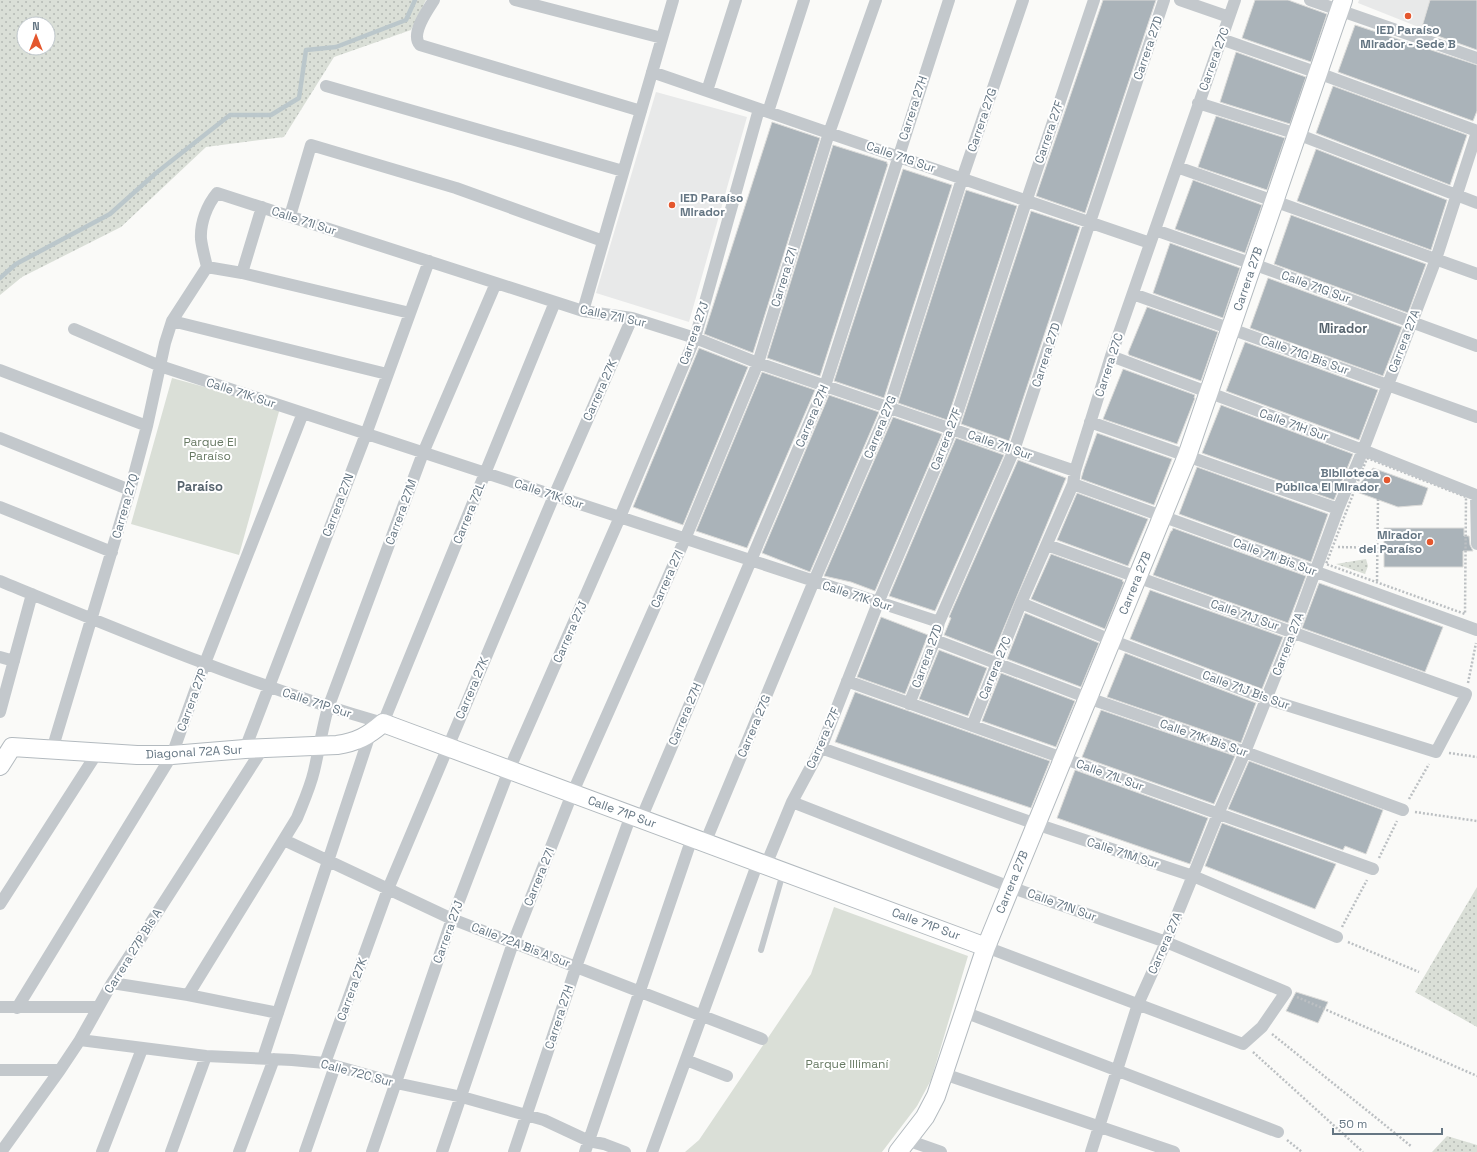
<svg xmlns="http://www.w3.org/2000/svg" width="1477" height="1152" viewBox="0 0 1477 1152" font-family="'Space Grotesk',sans-serif">
<style>
.built{fill:#e8e9e9}
.grass{fill:url(#grass-dots);fill-rule:evenodd}
.park{fill:#dadfd7}
.lines{fill:none;stroke-linecap:round;stroke-linejoin:round}
.stream{stroke:#bbc7cb;stroke-width:4.5}
.building{fill:#aab3b9;stroke:#dcdcda}
.secondary-casing{stroke:#b3babf;stroke-width:20}
.path{stroke:#bbbfc2;stroke-width:2.5;stroke-dasharray:2 2;stroke-linecap:butt}
.lane{stroke:#c3c8cc;stroke-width:6}
.street{stroke:#c3c8cc;stroke-width:12}
.secondary{stroke:#fff;stroke-width:18}
.poi-dot{fill:#e4572e;stroke:#fff;stroke-width:1.5}
.labels{text-anchor:middle;stroke-width:4;stroke-linejoin:round;paint-order:stroke}
.poi-label{font-size:12px;font-weight:bold;fill:#657683;stroke:#fff;text-anchor:end}
.street-label{font-size:12px;fill:#657683;stroke:#fff}
.park-label{font-size:12px;fill:#687a64;stroke:#fff}
.neighbourhood-label{font-size:13px;font-weight:bold;fill:#57646e;stroke:#fff}
</style>
<defs>
<pattern id="grass-dots" width="8" height="8" patternUnits="userSpaceOnUse"><rect width="8" height="8" fill="#dadfd7"/><path d="M2 2h.1M6 6h.1" fill="none" stroke="#b4b9b4" stroke-width="1.8" stroke-linecap="round"/></pattern>
</defs>
<rect width="100%" height="100%" fill="#fafaf8"/>
<path class="built" d="M1359,0H1430L1421,28L1358,3Z
M656,92L747,117L689,322L596,293Z"/>
<path class="grass" d="M0,0H426L411,30L334,57L284,137L206,147L121,227L22,277L0,295ZM24,24H48V48H24Z
M1366,559L1368,566L1365,574L1336,564Z
M1477,887V1027L1415,992Z
M1447,1136L1477,1145V1152H1432Z"/>
<path class="park" d="M172,378L280,408L239,555L131,524Z
M834,907L968,956L931,1080L917,1106L882,1152H685L699,1140L811,974Z"/>
<g class="lines">
<path class="stream" d="M0,278L16,264L110,214L156,173L230,115H271L299,98L306,50L336,47L406,20L415,0"/>
</g>
<path class="building" d="M1103,0H1156L1085,213L1036,196Z
M1255,0H1288L1327,14L1311,62L1242,38Z
M1430,0H1477V50L1421,30Z
M1355,25L1477,65V111L1473,121L1338,72Z
M1236,52L1306,77L1290,124L1220,102Z
M1333,86L1467,135L1450,185L1316,133Z
M1216,116L1285,138L1267,190L1198,167Z
M772,122L820,138L753,353L704,334Z
M833,145L887,162V164H888L820,376L767,358Z
M1316,149L1447,200L1431,250L1297,201Z
M903,169L952,185L884,398L834,381Z
M1193,180L1262,205L1245,253L1175,229Z
M966,190L1017,206L947,420L898,403Z
M1031,211L1080,227L1009,441L961,424Z
M1291,215L1426,264L1408,313L1274,264Z
M1170,243L1240,268L1223,318L1153,293Z
M1268,278L1402,327L1383,376L1250,328Z
M1147,307L1218,332L1201,381L1129,355L1128,353Z
M1245,342L1378,390L1359,440L1226,391Z
M699,348L748,367L683,525L633,507Z
M1123,369L1195,395L1194,398H1195L1177,444L1103,419Z
M762,372L815,390L747,548L696,531Z
M829,395L879,412L810,572L762,553Z
M1221,405L1353,454L1334,500L1202,453Z
M893,417L942,434L875,591L851,582L824,576Z
M1097,433L1172,459L1154,505L1081,479L1084,469Z
M956,438L1004,455L935,611L889,596Z
M1018,460L1066,478L993,654L944,635L951,618L949,617Z
M1197,467L1328,514L1311,562L1179,514Z
M1373,468L1428,488L1422,505L1398,507L1354,491Z
M1077,493L1148,519L1128,566L1057,540Z
M1173,528L1306,576L1288,623L1153,575L1171,531H1172Z
M1384,528H1464V536H1469L1470,545L1473,551H1463V567H1384Z
M1051,554L1123,580L1122,581L1124,582L1105,629L1031,599Z
M1319,583L1443,627L1425,672L1302,628Z
M1150,590L1283,637L1262,689L1130,639Z
M1025,613L1099,643L1081,687L1007,659Z
M881,617L928,635L905,694L857,677Z
M939,650L987,668L968,716L919,699Z
M1125,653L1256,703L1241,743L1107,697Z
M1001,673L1075,701L1056,747L982,721Z
M855,692L1050,761L1031,808L835,742Z
M1101,710L1235,756L1214,804L1082,757Z
M1249,761L1383,810L1366,854L1345,846L1343,850L1228,809Z
M1075,770L1208,818L1190,864L1057,818Z
M1222,823L1336,864L1315,909L1205,866Z
M1296,992L1328,1002L1318,1023L1286,1011Z"/>
<g class="lines">
<defs>
<path id="secondary" d="M0,766L12,747L137,755H172L245,749L337,745C357,742 368,736 383,723L986,947
M898,1152L925,1117L936,1096L986,947L1187,456L1343,0"/>
</defs>
<use href="#secondary" class="secondary-casing"/>
<path class="path" d="M1367,458L1466,497L1465,614L1326,564Z
M1338,547L1384,548
M1377,581L1378,499
M1468,683L1476,643
M1449,753L1477,757
M1409,799L1429,764
M1415,812L1477,821
M1379,858L1397,821
M1342,927L1367,880
M1348,942L1419,972
M1297,997L1477,1076
M1272,1034L1411,1146
M1253,1052L1363,1152
M1287,1140L1302,1152"/>
<path class="lane" d="M761,950L783,873"/>
<path class="street" d="M434,0C427,11 410,34 420,45L641,111
M515,0L662,38
M1180,0L1229,17
M1310,0L1477,58
M1221,39L1318,73L1477,131
M652,72C818,129 984,187 1150,243
M326,86L623,171
M707,91L736,0
M1198,103L1297,134L1477,203
M768,112L804,0
M1177,167L1274,201L1477,274
M290,216L311,145L456,188L603,241
M1155,230L1253,264L1477,346
M207,267C205,258 202,248 201,239C200,223 207,205 217,193L583,311L632,318L695,338L758,363L1075,471
M207,267L242,273L410,313
M242,273L262,207
M1133,294L1477,417
M583,311L673,0
M172,321L387,374
M74,329L160,366L939,622
M1111,356L1363,450L1476,495L1477,544
M0,370L147,426
M1090,422L1338,509
M0,438L130,490
M1073,484L1477,630
M0,507L112,552
M0,581C126,633 252,686 383,723L555,302
M1021,603L1111,640L1267,699L1436,752L1465,697L1466,694L1047,545
M935,640L1088,698L1245,752L1403,810
M0,657L14,661
M847,681L1373,869
M909,704L935,640L939,622L1014,450L1164,0
M0,712L32,594
M972,726L1021,603L1073,484L1075,471L1111,356L1235,0
M821,748L1036,824L1193,876L1337,937
M245,749L366,434L429,261
M52,750L130,490L147,426L165,343L172,321L207,267
M792,802L1010,887L1166,942L1286,992L1262,1027L1243,1044L986,947
M641,819L825,386L949,0
M284,840L452,919L762,1039
M705,843L814,581L889,408L962,179L1023,0
M766,865L792,802L821,748L878,603L952,429L1026,202L1094,0
M0,904L97,753
M112,983L188,995L278,1013
M188,995L297,818C303,803 310,788 314,771C319,750 322,729 328,708L423,453L496,283
M0,1007H98
M17,1008L172,755L205,663L303,413
M964,1012L1278,1132
M80,1040L206,1056L292,1060L325,1063L396,1083L462,1097L526,1115L544,1120L589,1141L604,1144L625,1152
M263,1058L370,734
M686,1060L727,1076
M325,1063L388,889L554,496L632,318
M0,1070H60
M944,1074L1174,1152
M907,1140L941,1152
M1,1152L60,1070L80,1040L112,983L263,748
M102,1152L142,1049
M171,1152L206,1056
M239,1152L274,1059
M305,1152L335,1066
M372,1152L452,919L509,770L620,517L695,338L759,109
M442,1152L513,943L572,794L685,539L758,363L829,133L876,0
M514,1152L576,967L631,815
M585,1152L692,838
M652,1152L758,862
M1091,1152L1138,1004L1166,942L1218,814L1245,752L1293,632L1338,509L1363,450L1436,259L1477,132"/>
<use href="#secondary" class="secondary"/>
</g>
<g class="poi-dot">
<circle cx="1408" cy="16" r="4"/>
<circle cx="672" cy="205" r="4"/>
<circle cx="1387" cy="480" r="4"/>
<circle cx="1430" cy="542" r="4"/>
</g>
<g class="labels">
<g class="poi-label">
<text x="1408" y="34" text-anchor="middle">IED Paraíso<tspan x="1408" dy="14">Mirador - Sede B</tspan></text>
<text x="680" y="202" text-anchor="start">IED Paraíso<tspan x="680" dy="14">Mirador</tspan></text>
<text x="1379" y="477">Biblioteca<tspan x="1379" dy="14">Pública El Mirador</tspan></text>
<text x="1422" y="539">Mirador<tspan x="1422" dy="14">del Paraíso</tspan></text>
</g>
<g class="street-label">
<text transform="translate(1148 48) rotate(-71)" y="4">Carrera 27D</text>
<text transform="translate(1214 59) rotate(-70)" y="4">Carrera 27C</text>
<text transform="translate(913 108) rotate(-72)" y="4">Carrera 27H</text>
<text transform="translate(982 120) rotate(-71)" y="4">Carrera 27G</text>
<text transform="translate(1049 132) rotate(-71)" y="4">Carrera 27F</text>
<text transform="translate(901 157) rotate(19)" y="4">Calle 71G Sur</text>
<text transform="translate(304 221) rotate(18)" y="4">Calle 71I Sur</text>
<text transform="translate(784 277) rotate(-73)" y="4">Carrera 27I</text>
<text transform="translate(1248 279) rotate(-71)" y="4">Carrera 27B</text>
<text transform="translate(1316 287) rotate(20)" y="4">Calle 71G Sur</text>
<text transform="translate(613 316) rotate(12)" y="4">Calle 71I Sur</text>
<text transform="translate(694 333) rotate(-71)" y="4">Carrera 27J</text>
<text transform="translate(1404 341) rotate(-69)" y="4">Carrera 27A</text>
<text transform="translate(1046 355) rotate(-72)" y="4">Carrera 27D</text>
<text transform="translate(1305 355) rotate(20)" y="4">Calle 71G Bis Sur</text>
<text transform="translate(1109 365) rotate(-72)" y="4">Carrera 27C</text>
<text transform="translate(600 390) rotate(-66)" y="4">Carrera 27K</text>
<text transform="translate(241 393) rotate(18)" y="4">Calle 71K Sur</text>
<text transform="translate(812 416) rotate(-67)" y="4">Carrera 27H</text>
<text transform="translate(1294 425) rotate(20)" y="4">Calle 71H Sur</text>
<text transform="translate(880 427) rotate(-68)" y="4">Carrera 27G</text>
<text transform="translate(946 439) rotate(-69)" y="4">Carrera 27F</text>
<text transform="translate(1000 445) rotate(19)" y="4">Calle 71I Sur</text>
<text transform="translate(549 494) rotate(18)" y="4">Calle 71K Sur</text>
<text transform="translate(338 505) rotate(-69)" y="4">Carrera 27N</text>
<text transform="translate(125 506) rotate(-74)" y="4">Carrera 27Q</text>
<text transform="translate(401 512) rotate(-70)" y="4">Carrera 27M</text>
<text transform="translate(469 513) rotate(-68)" y="4">Carrera 72L</text>
<text transform="translate(1275 557) rotate(20)" y="4">Calle 71I Bis Sur</text>
<text transform="translate(667 579) rotate(-66)" y="4">Carrera 27I</text>
<text transform="translate(1135 583) rotate(-68)" y="4">Carrera 27B</text>
<text transform="translate(857 596) rotate(18)" y="4">Calle 71K Sur</text>
<text transform="translate(1245 615) rotate(19)" y="4">Calle 71J Sur</text>
<text transform="translate(570 632) rotate(-66)" y="4">Carrera 27J</text>
<text transform="translate(1288 644) rotate(-69)" y="4">Carrera 27A</text>
<text transform="translate(927 656) rotate(-70)" y="4">Carrera 27D</text>
<text transform="translate(995 668) rotate(-68)" y="4">Carrera 27C</text>
<text transform="translate(472 688) rotate(-67)" y="4">Carrera 27K</text>
<text transform="translate(1246 690) rotate(20)" y="4">Calle 71J Bis Sur</text>
<text transform="translate(192 700) rotate(-70)" y="4">Carrera 27P</text>
<text transform="translate(317 703) rotate(18)" y="4">Calle 71P Sur</text>
<text transform="translate(685 714) rotate(-67)" y="4">Carrera 27H</text>
<text transform="translate(754 726) rotate(-67)" y="4">Carrera 27G</text>
<text transform="translate(823 738) rotate(-66)" y="4">Carrera 27F</text>
<text transform="translate(1204 738) rotate(19)" y="4">Calle 71K Bis Sur</text>
<text transform="translate(194 752) rotate(-3)" y="4">Diagonal 72A Sur</text>
<text transform="translate(1110 775) rotate(20)" y="4">Calle 71L Sur</text>
<text transform="translate(622 812) rotate(20)" y="4">Calle 71P Sur</text>
<text transform="translate(1123 853) rotate(18)" y="4">Calle 71M Sur</text>
<text transform="translate(539 877) rotate(-68)" y="4">Carrera 27I</text>
<text transform="translate(1012 882) rotate(-68)" y="4">Carrera 27B</text>
<text transform="translate(1062 905) rotate(20)" y="4">Calle 71N Sur</text>
<text transform="translate(926 924) rotate(20)" y="4">Calle 71P Sur</text>
<text transform="translate(448 932) rotate(-70)" y="4">Carrera 27J</text>
<text transform="translate(1165 943) rotate(-66)" y="4">Carrera 27A</text>
<text transform="translate(521 945) rotate(21)" y="4">Calle 72A Bis A Sur</text>
<text transform="translate(133 951) rotate(-58)" y="4">Carrera 27P Bis A</text>
<text transform="translate(352 989) rotate(-70)" y="4">Carrera 27K</text>
<text transform="translate(559 1017) rotate(-72)" y="4">Carrera 27H</text>
<text transform="translate(357 1073) rotate(15)" y="4">Calle 72C Sur</text>
</g>
<g class="park-label">
<text x="210" y="446">Parque El<tspan x="210" dy="14">Paraíso</tspan></text>
<text x="847" y="1068">Parque Illimaní</text>
</g>
<g class="neighbourhood-label">
<text x="1343" y="333">Mirador</text>
<text x="200" y="491">Paraíso</text>
</g>
</g>
<g transform="translate(36 36)"><circle r="19" fill="#ffffff" stroke="#c1c8cd"/>
<path d="M0-3L7 15L0 10L-7 15Z" fill="#e4572e"/>
<text y="-6" font-size="11" font-weight="bold" text-anchor="middle" fill="#657683">N</text>
</g>
<path d="M1333 1128v6h109v-6" fill="none" stroke="#657683" stroke-width="2"/>
<text x="1339" y="1128" font-size="12" fill="#657683" stroke="#ffffff" stroke-width="3" paint-order="stroke">50 m</text>
</svg>
